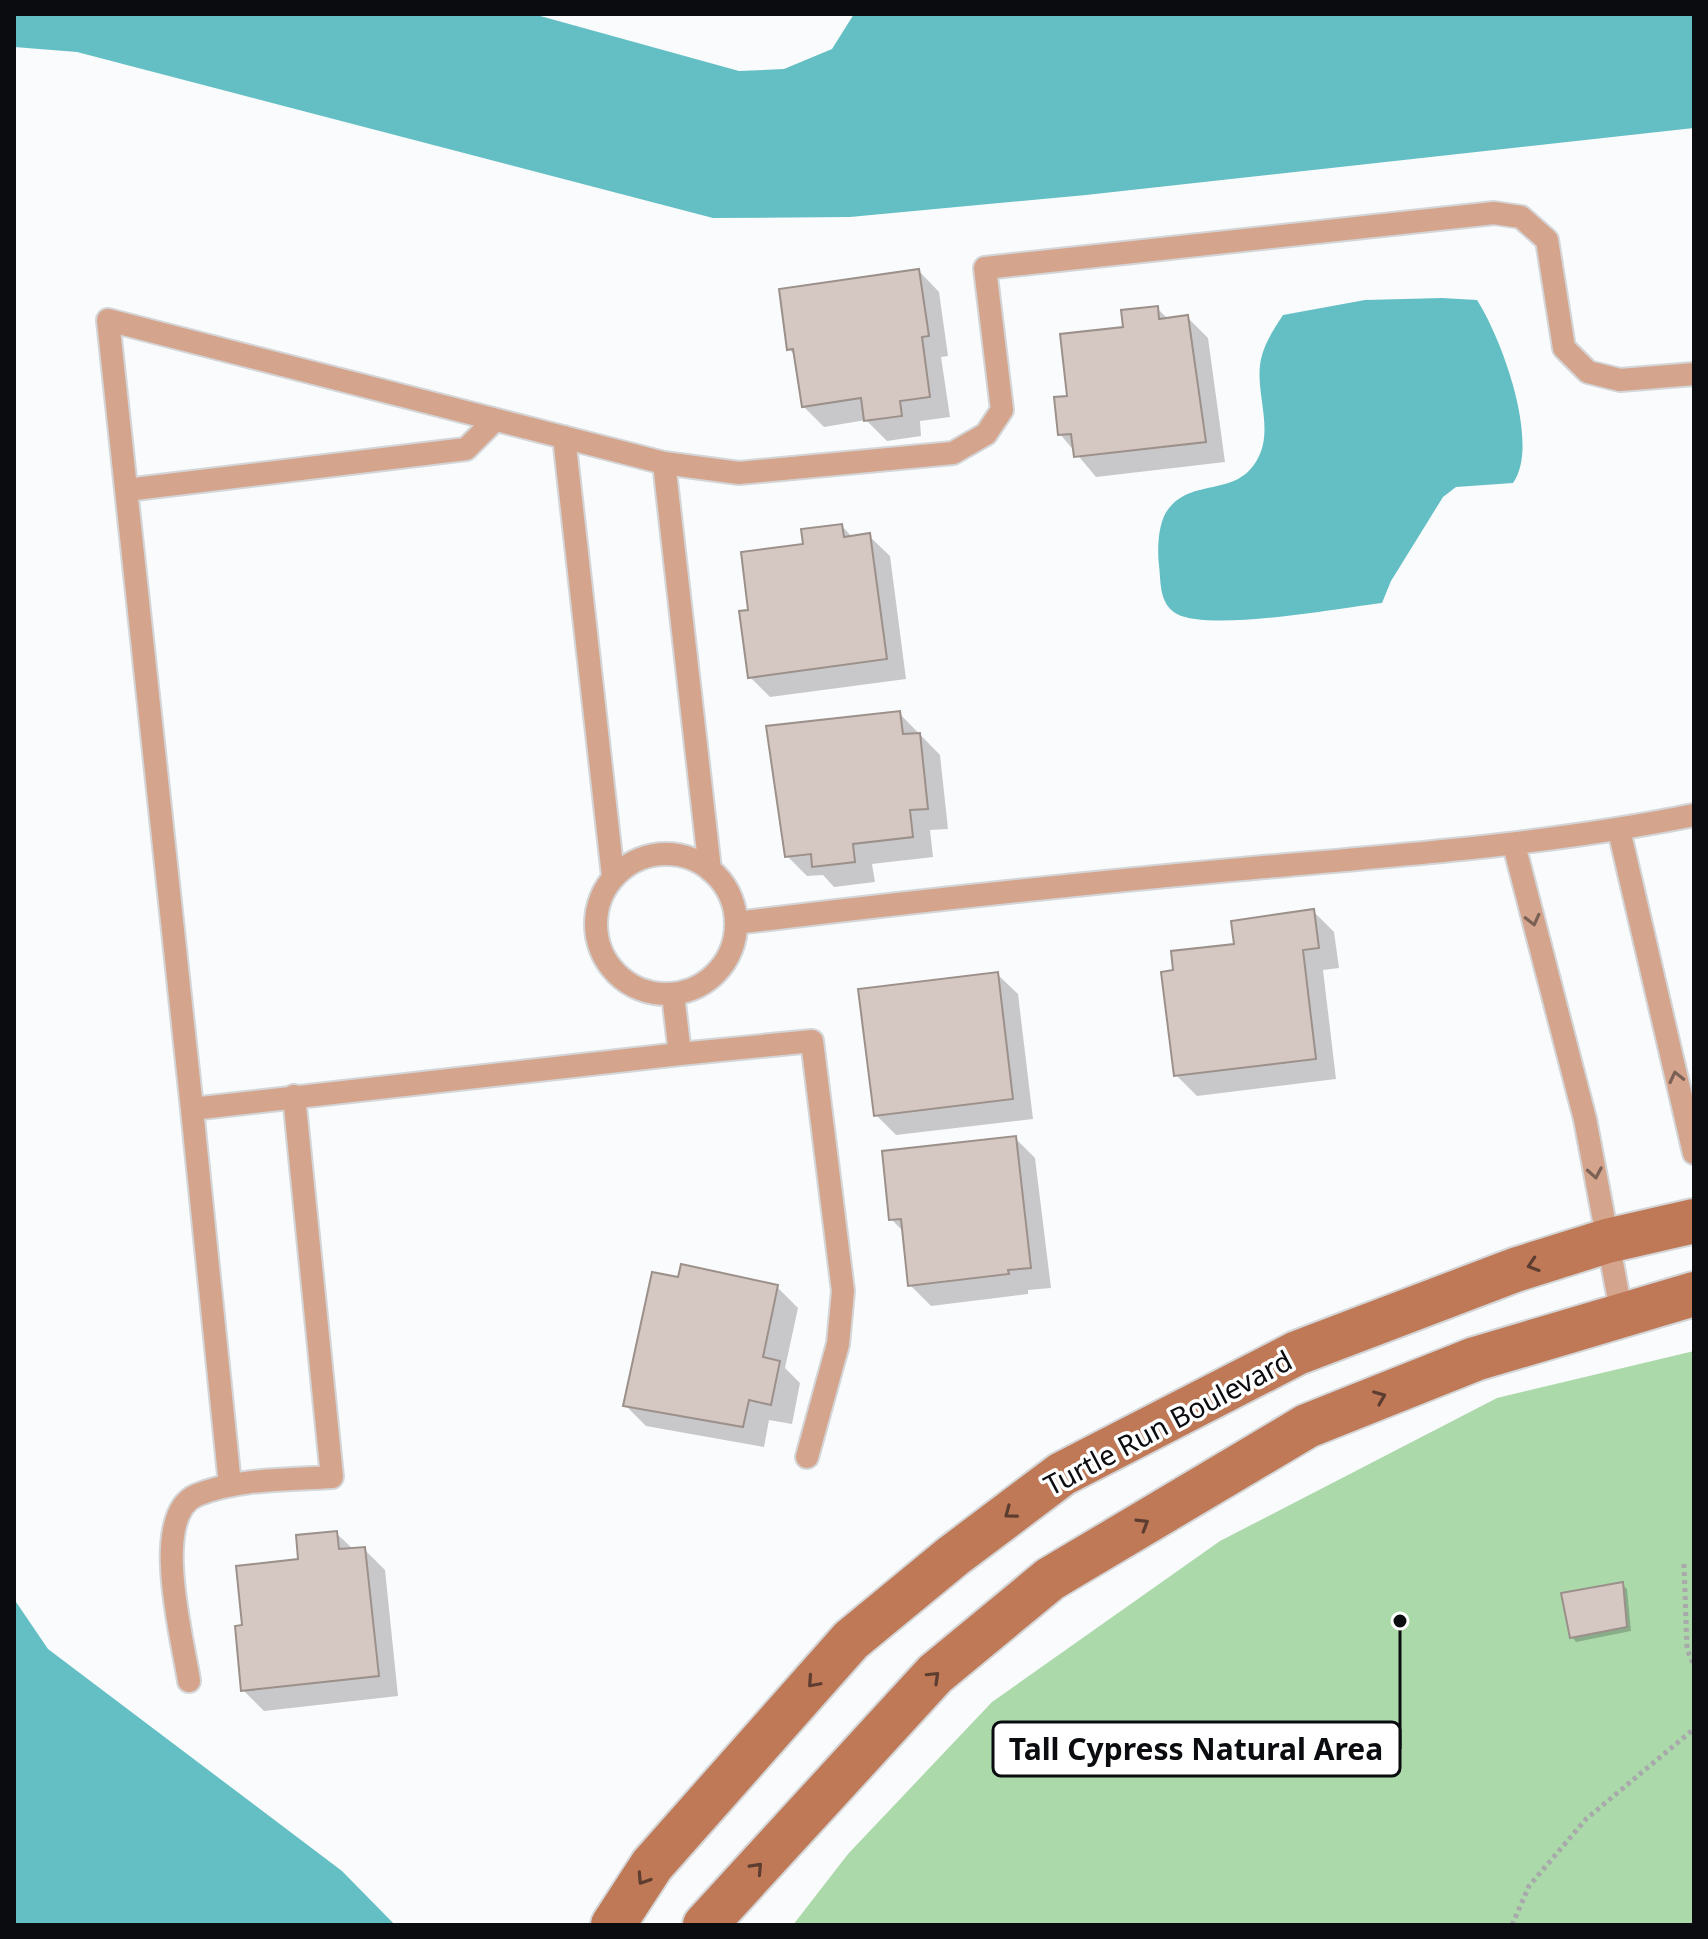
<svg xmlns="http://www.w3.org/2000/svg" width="1708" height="1939" viewBox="0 0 1708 1939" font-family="'Noto Sans',sans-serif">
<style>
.green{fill:#abd9aa}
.water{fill:#64bfc5}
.shadow{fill:#0003}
.building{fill:#d5c8c3;stroke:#9c908b;stroke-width:2}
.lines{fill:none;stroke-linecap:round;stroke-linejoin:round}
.lane-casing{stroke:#d4d5d7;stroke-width:26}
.secondary-casing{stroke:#d4d5d7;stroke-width:48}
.path{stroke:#a8a9ab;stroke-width:5;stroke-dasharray:4 4;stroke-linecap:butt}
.lane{stroke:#d5a48d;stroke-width:22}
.secondary{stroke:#bf7957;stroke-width:44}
.oneway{stroke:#7a6055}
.oneway2{stroke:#5c3d30}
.labels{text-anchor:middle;stroke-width:7;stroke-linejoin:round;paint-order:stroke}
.street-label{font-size:28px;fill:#0b0c10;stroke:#fff}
.leader{fill:none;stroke:#0b0c10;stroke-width:3}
.callout-dot{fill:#0b0c10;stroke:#fff;stroke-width:3}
.callout{fill:#fff;stroke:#0b0c10;stroke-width:3}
.callout-label{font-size:30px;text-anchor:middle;font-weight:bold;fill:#0b0c10}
</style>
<rect width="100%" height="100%" fill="#fafbfd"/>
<path class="green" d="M1694,1351V1925H793L848,1854L992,1702L1220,1541L1497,1398Z"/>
<path class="water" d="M14,14H533L739,71L784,69L832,49L854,14H1694V128L1086,195L850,217L713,218L77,52L14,47Z
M1442,298L1477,300C1501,337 1541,444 1513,483L1456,487L1443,497L1391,581L1382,603C1339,608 1211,632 1177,614C1159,604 1161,583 1159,565C1157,549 1158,519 1170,507C1195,478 1236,497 1257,460C1275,429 1254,392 1261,359C1265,342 1274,329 1283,315L1365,300Z
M14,1599L48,1649L342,1871L395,1925H14Z"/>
<path class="shadow" d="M919,271L939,292L948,356L941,357L950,417L920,421L921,436L887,441L866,420L824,427L803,406L796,356L789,349Z
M1157,308L1168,319L1187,317L1208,338L1225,462L1096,477L1060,434L1069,397L1125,329Z
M842,526L853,538L869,536L890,556L906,679L770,697L750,677V612L806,546Z
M899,713L940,755L948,829L930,830L933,857L872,864L875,882L834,887L823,875L807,876L787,856Z
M1313,911L1334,932L1339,968L1323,970L1336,1079L1197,1096L1176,1075L1175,972Z
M997,974L1018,994L1033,1119L896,1135L876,1115Z
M1015,1138L1035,1158L1051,1288L1028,1290V1294L931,1306L910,1285L904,1232L891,1219Z
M777,1287L798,1308L785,1368L800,1383L792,1424L769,1420L764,1447L646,1426L625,1405Z
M336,1533L354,1550L364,1549L385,1570L398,1696L264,1711L243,1690L244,1627L300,1561Z
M1622,1584L1627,1589L1631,1631L1576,1642L1572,1637Z"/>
<path class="building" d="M919,269L929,336L922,337L930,397L900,401L902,416L864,421L861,398L802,407L793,349L787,350L779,289Z
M1158,306L1159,319L1188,315L1206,442L1074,457L1071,434L1058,435L1054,397L1067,396L1060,334L1123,327L1121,310Z
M842,524L844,537L870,533L887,659L748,678L739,611L748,610L741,552L803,544L801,529Z
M900,711L903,734L920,733L928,809L910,810L913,837L853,844L855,862L812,867L811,854L785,857L766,726Z
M1314,909L1319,948L1303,950L1316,1059L1174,1076L1161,972L1173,970L1171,951L1234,944L1231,921Z
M998,972L1013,1099L874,1116L858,989Z
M1016,1136L1031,1268L1008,1270L1009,1274L908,1286L901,1219L889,1220L882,1151Z
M681,1264L778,1285L763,1357L780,1361L771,1405L749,1400L743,1427L623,1406L652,1272L678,1277Z
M337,1531L339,1549L365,1547L379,1676L241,1691L235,1626L242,1625L236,1566L298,1559L296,1535Z
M1623,1582L1627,1627L1570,1638L1561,1593Z"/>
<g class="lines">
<defs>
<path id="lane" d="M564,437L613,876
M664,463L710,870
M126,490L466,449L495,420
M1619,830L1694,1153
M1514,845L1585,1119L1622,1316
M596 924a70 70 0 1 1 140 0a70 70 0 1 1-140 0Z
M736,923C901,903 1065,885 1231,870C1386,856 1541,846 1694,815
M673,995L680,1054L192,1109L108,320L664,463L739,473L953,453L986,434L1002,410L985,268L1494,213L1521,217L1547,240L1564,348L1588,372L1620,380L1694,374
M680,1054L812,1041L843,1291L838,1344L807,1457
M192,1109L230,1485
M189,1681C183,1640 149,1515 197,1495C238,1478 289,1480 332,1477L294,1096"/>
<path id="secondary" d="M613,1925L652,1865L851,1640L953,1556L1062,1474L1297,1353L1515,1270L1607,1241L1694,1221
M705,1925L935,1674L1050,1579L1307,1426L1475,1359L1694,1294"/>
</defs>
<use href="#lane" class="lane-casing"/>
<use href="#secondary" class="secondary-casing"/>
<path class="path" d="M1684,1564L1687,1649L1694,1666
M1512,1925L1529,1886L1586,1819L1694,1729"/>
<use href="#lane" class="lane"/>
<use href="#secondary" class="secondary"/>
</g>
<defs><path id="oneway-chevron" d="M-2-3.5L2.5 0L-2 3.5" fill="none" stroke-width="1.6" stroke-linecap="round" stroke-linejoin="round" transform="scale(2)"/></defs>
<g class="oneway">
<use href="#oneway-chevron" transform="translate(1533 920) rotate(76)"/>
<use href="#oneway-chevron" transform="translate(1676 1077) rotate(-103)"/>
<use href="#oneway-chevron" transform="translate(1595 1173) rotate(80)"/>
</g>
<g class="oneway2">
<use href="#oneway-chevron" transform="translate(1533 1265) rotate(162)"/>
<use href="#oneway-chevron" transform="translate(1380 1397) rotate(-22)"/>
<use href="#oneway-chevron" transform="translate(1010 1513) rotate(143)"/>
<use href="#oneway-chevron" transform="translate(1143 1524) rotate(-31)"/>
<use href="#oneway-chevron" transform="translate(934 1677) rotate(-44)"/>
<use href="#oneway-chevron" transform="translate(813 1682) rotate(132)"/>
<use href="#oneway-chevron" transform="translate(757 1868) rotate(-47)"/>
<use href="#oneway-chevron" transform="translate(643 1879) rotate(123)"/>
</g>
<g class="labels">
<g class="street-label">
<text transform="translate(1168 1423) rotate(-28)" y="10">Turtle Run Boulevard</text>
</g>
</g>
<path class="leader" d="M1400 1621L1400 1749"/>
<circle class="callout-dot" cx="1400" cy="1621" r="8"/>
<rect class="callout" x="993" y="1722" width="407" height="54" rx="8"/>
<g class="callout-label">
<text x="1196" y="1760">Tall Cypress Natural Area</text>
</g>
<rect width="1708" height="1939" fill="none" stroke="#0b0c10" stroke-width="32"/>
</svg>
